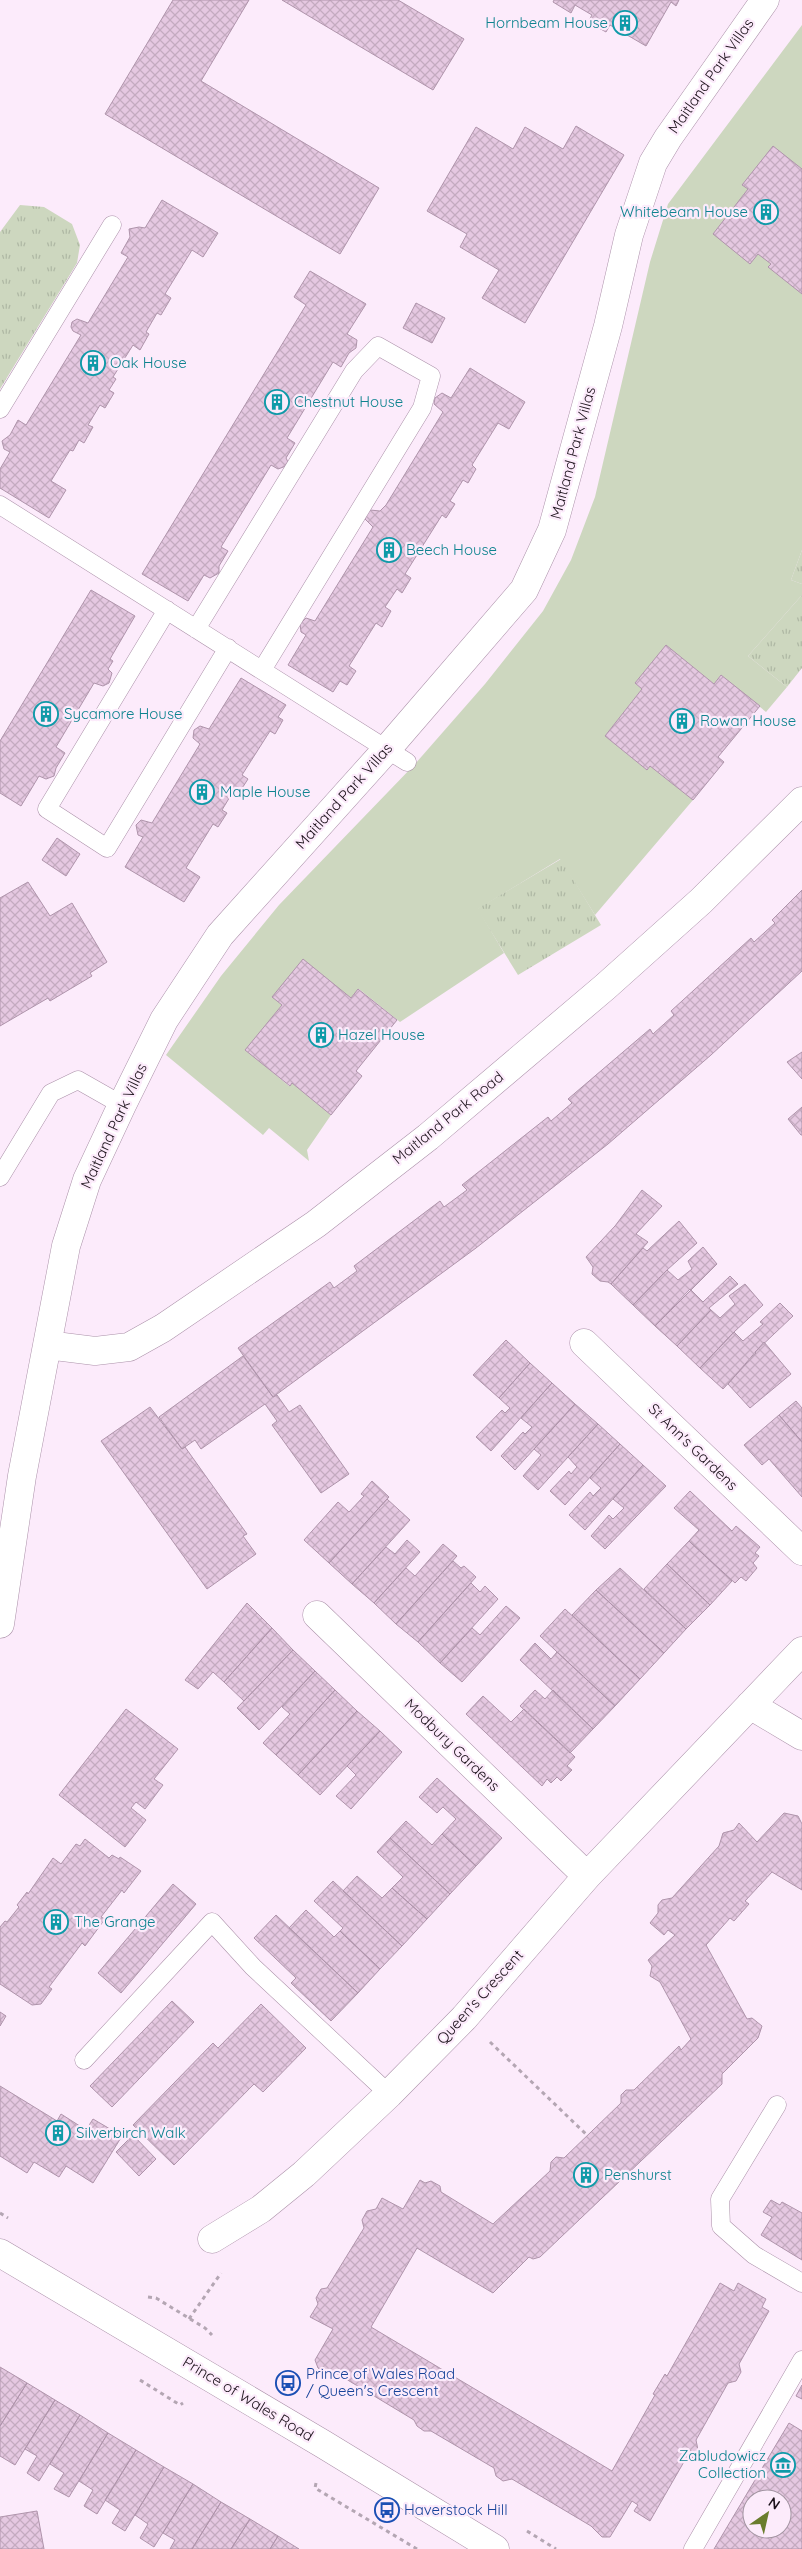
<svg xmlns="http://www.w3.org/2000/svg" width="802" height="2549" viewBox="0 0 802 2549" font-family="Quicksand,sans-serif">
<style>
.grass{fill:#cdd7bf}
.park{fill:url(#park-tufts)}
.building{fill:url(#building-cross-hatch);stroke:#af94ab;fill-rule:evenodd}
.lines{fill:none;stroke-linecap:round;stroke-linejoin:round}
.lane-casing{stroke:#ab91a9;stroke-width:19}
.street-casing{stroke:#ab91a9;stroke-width:29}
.secondary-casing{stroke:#ab91a9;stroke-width:29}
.path{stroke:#b4a6b3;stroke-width:3;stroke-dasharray:4 4;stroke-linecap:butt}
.lane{stroke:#fff;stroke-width:18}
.street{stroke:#fff;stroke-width:28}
.secondary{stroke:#fff;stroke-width:28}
.labels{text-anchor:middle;stroke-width:4.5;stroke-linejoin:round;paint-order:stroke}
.culture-label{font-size:15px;fill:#0d838f;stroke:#fcebfb;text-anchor:start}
.street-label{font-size:15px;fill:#1c121b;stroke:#fcebfb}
.transit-label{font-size:15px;fill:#164399;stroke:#fcebfb;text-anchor:start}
</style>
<defs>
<pattern id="park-tufts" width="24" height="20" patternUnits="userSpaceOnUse" patternTransform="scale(1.25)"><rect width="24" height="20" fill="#cdd7bf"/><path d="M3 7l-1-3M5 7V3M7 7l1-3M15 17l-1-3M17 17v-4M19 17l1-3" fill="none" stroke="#afb8a4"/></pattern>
<pattern id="building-cross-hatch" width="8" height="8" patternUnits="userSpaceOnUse" patternTransform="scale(1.25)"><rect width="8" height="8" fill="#e5c8e1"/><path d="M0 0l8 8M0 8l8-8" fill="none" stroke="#c4abc0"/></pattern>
</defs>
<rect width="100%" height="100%" fill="#fcebfb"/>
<path class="grass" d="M802,25V550L791,580L802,584V595L748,656L787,687L766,712L721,675L714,684L666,646L635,683L642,689L605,736L647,770L650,766L693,800L595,915L560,859L478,909L504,953L400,1022L359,989L351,998L273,997L282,1005L246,1050L289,1086L292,1083L331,1115L307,1150L309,1161L269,1128L263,1135L166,1055L221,976L279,905L415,764L485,684L543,611L571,560L595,497L650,262L668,204Z"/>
<path class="park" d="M20,205L44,207L72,224L80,245L77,263L0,389V232Z
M802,550V584L791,580Z
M802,595V668L787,687L748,656Z
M561,859L601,925L518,975L477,909Z"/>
<path class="building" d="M173,0H249L201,81L379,188L340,254L105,114Z
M282,0H398L464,39L433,90Z
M554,0H679L676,6L671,2L646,46L610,25L606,32L588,22L592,15L575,5L571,13L553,2Z
M576,126L624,155L525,323L482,298L499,270L460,247L467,234L427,211L476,127L513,149L525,127L563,149Z
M773,146L802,169V294L768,267L771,264L758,254L750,264L713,234L748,189L742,185Z
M162,200L218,233L203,257L192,250L165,294L171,298L161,315L157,313L146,332L149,334L140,350L133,345L113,377L116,379L109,390L114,393L105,408L100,405L88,425L93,427L84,443L79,440L73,451L70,450L51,481L66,490L49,518L0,488V469L10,452L4,449L2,441L10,435L18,420L26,425L81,335L73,331L71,327L72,322L77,319L88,323L128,257L121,253L130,237L129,229L139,227L145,228Z
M310,271L366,304L347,334L357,340L356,348L349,353L341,367L333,362L287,438L295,443L286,458L288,462L286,466L278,469L271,465L221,547L228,551L219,566V573L210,578L204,575L188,601L142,574L306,305L294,297Z
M416,303L445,318L432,343L403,328Z
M470,368L525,402L509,429L498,423L472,465L476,469L468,483L463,480L450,501L455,504L446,518L442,515L405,574L411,578L402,593L397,589L385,607L391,611L382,627L376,623L349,666L356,671L347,685L340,681L333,692L288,665L306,635L301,632L300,624L306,618L315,621L373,527L365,519L366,513L370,510L380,511L386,505L443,412L434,404L435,398L442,393L451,398Z
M91,590L135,616L110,659L113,661L108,669L112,673L109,683L103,686L94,683L56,747L65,753L56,768L54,776L46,779L39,776L21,806L0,793V741Z
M666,645L714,684L721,675L760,706L718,757L724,762L693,800L650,766L647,770L605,736L642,689L635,683Z
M241,678L286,705L278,717L283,720L275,734L270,731L242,775L248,779L239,793L234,790L222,810L227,813L218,827L213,824L186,868L200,877L184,902L125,867L143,837L138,835L136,825L141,820L152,823L200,744L193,738L194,730L200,726L209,729Z
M57,838L80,854L66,876L42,860Z
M28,882L50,916L72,903L107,962L90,973L92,976L50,1001L48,998L0,1026V898Z
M802,890V971L711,1055L608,1144L476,1248L273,1397L238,1348L330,1282L334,1288L357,1271L354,1266L440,1201L444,1207L467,1190L462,1185L548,1117L551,1121L572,1103L568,1099L650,1029L653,1034L674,1015L671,1011L751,938L754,942L775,923L772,920Z
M303,959L351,998L358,989L397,1020L356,1071L362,1076L331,1115L292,1083L290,1086L245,1050L282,1005L272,997Z
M802,1052V1079L787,1062Z
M802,1107V1135H801L788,1119Z
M642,1190L662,1206L636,1234L648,1242L611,1284L608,1282L600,1281L592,1274L593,1267L586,1257L615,1226Z
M679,1221L697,1243L667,1270L633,1305L611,1284L643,1248L647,1251Z
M703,1247L717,1264L655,1326L633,1305L667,1270L678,1280L692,1269L688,1261Z
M730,1276L738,1284L709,1308L711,1310L677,1346L655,1326L690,1289L703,1302Z
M745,1284L763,1305L734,1332L700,1368L677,1346L711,1310L720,1318L735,1304L729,1296Z
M780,1303L793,1316L755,1352L756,1353L723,1389L700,1368L734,1332L743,1341L763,1324L760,1322Z
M506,1340L530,1363L499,1398L473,1375Z
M764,1342L791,1374L750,1408L728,1384Z
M243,1356L273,1397L277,1395L289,1412L300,1405L349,1474L321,1493L272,1425L277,1421L265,1404L201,1449L195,1440L182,1449L159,1417Z
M530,1363L552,1383L491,1451L476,1437L502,1410L505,1413L510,1408L499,1398Z
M552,1383L575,1404L515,1470L501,1456L523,1432L525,1434L532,1427L521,1418Z
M796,1401L802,1408V1442L779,1415Z
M575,1404L598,1424L538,1490L523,1476L541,1455L534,1449Z
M150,1407L182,1449L185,1447L247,1534L243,1536L256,1554L207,1589L101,1441Z
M779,1415L802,1442V1497L769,1459L762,1465L744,1445Z
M598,1424L620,1444L565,1505L550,1491L569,1471L571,1474L577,1467L568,1457Z
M620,1444L643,1465L585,1530L569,1515L590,1492L593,1496L601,1488L590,1478Z
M643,1465L666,1486L605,1549L591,1536L609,1515L613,1519L624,1508L613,1499Z
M372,1481L389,1497L329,1563L304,1540L338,1502L349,1512L364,1496L361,1494Z
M690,1491L732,1531L736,1526L760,1547L755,1553L759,1556L753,1563L757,1568L746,1581L741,1577L735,1583L689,1541L699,1530L674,1508Z
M387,1499L410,1520L352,1584L329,1563Z
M407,1540L420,1552L374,1603L352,1584L386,1547L395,1554Z
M689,1541L732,1581L710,1605L667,1564Z
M443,1544L457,1556L396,1624L374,1603L406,1568L415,1576Z
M453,1561L461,1568L464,1566L476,1577L418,1642L396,1624Z
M667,1564L710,1605L686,1629L644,1589Z
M620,1568L686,1629L664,1653L596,1590Z
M471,1583L480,1592L485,1586L498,1599L440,1663L418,1642Z
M596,1590L664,1653L640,1679L572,1615Z
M247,1603L272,1628L224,1682L213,1672L198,1689L185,1680Z
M506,1606L520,1618L462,1682L440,1663L472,1628L480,1635Z
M565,1609L640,1679L615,1706L540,1636Z
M272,1628L293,1650L244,1701L224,1682Z
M535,1643L551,1659L557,1652L615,1706L593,1729L520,1660Z
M293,1650L315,1671L259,1730L237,1708Z
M315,1671L335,1690L276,1755L263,1743L290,1714L282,1707Z
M335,1690L357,1711L298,1775L276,1755Z
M535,1690L545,1699L553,1690L593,1729L570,1753L520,1706Z
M483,1696L511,1722L524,1709L575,1757L567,1766L572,1770L561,1781L557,1777L551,1783L547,1779L542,1786L466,1714Z
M126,1709L178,1749L154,1779L163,1785L145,1809L136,1802L131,1808L146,1820L125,1847L59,1795Z
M357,1711L380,1731L320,1795L298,1775Z
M380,1731L402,1752L351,1809L336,1796L356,1775L347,1766Z
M437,1778L502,1838L476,1866L442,1834L456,1819L443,1807L437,1813L419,1797Z
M784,1813L798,1816L802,1824V1890L772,1872L745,1901L749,1904L734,1921L730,1918L706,1945L747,2019L752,2018L762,2026L758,2038L722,2074V2084L540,2257L533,2259L529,2257L493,2293L417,2248L371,2327L612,2471L655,2395L653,2394L665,2374L667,2376L720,2283L734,2291L738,2283L766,2299L762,2307L769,2311L739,2364L741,2372L736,2381L728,2383L696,2440L698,2450L694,2457L685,2460L650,2521L634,2511L638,2505L632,2501L610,2537H602L591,2526L512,2479L503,2481L496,2476L494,2468L431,2431H424L417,2426L414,2420L336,2373L329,2375L318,2368L315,2360L333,2329L310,2317L318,2304L316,2298L321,2289L327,2288L364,2228L362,2220L367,2211L376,2209L382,2198L403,2209L420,2180L425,2183L431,2181L440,2186L441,2192L493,2224L550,2171L551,2162L556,2157L564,2158L621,2103V2095L626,2090H634L679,2046L681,2050L691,2039L660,1982L650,1976L652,1966L648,1960L675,1935L668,1930L664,1935L650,1923L658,1913V1905L662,1900L672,1898L719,1846L723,1833L734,1830L739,1823L757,1842Z
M406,1821L432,1845L442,1834L476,1866L450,1894L390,1838Z
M390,1838L450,1894L427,1919L392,1888L403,1877L377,1852Z
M85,1839L109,1858L112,1855L119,1859L120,1857L141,1871L124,1893L122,1890L101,1917L105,1919L85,1946L82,1943L49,1987L52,1989L41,2004L32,2005L0,1984V1927L5,1921L7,1922L19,1907L17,1905L27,1892L28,1894L53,1858L61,1864L76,1844L80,1846Z
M357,1876L382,1898L392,1888L427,1919L402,1946L343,1891Z
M333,1881L402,1946L380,1969L340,1931L343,1928L314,1901Z
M173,1884L196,1904L121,1993L98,1973Z
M306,1910L334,1937L340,1931L380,1969L358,1993L289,1928Z
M276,1915L358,1993L331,2021L291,1983L296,1978L254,1938Z
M172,2001L194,2022L112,2107L90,2086Z
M261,2004L306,2048L263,2092L254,2084L174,2165L133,2125L213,2043L218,2048Z
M0,2012L6,2016L0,2026Z
M0,2086L57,2121L61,2114L86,2130L93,2119L122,2136L93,2183L66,2166L59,2177L34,2162L27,2173L0,2156Z
M133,2135L156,2159L139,2176L116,2152Z
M771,2200L780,2205L782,2202L802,2213V2260L761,2235L772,2217L763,2212Z
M0,2367L27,2383L0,2426Z
M27,2383L55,2400L15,2465L0,2456V2426Z
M802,2385V2399L796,2396Z
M55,2400L80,2415L39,2481L27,2473L37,2456L25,2449Z
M80,2415L108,2433L69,2497L54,2489L64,2473L50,2464Z
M789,2423L802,2431V2549H714ZM752,2499H782V2529H752Z
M108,2433L136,2450L97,2514L84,2506L93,2490L79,2481Z
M136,2450L164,2467L125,2531L112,2523L120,2510L105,2500Z
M164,2467L193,2484L154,2547L140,2538L148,2524L135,2515Z
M193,2484L221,2502L192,2549H170L175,2540L163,2533Z
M221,2502L250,2519L231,2549H192Z
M37,2511L44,2549H0V2517Z
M250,2519L278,2536L270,2549H231Z
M278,2536L299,2549H270Z"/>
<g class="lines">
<defs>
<path id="lane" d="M0,409L112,225
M0,505L407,762
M167,610L47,809L107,848L228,648
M196,629L354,371L378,346L431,376L422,408L262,670
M0,1177L51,1093L78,1080L122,1105
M84,2060L212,1922L253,1967L389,2094
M777,2105L720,2199L721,2226L754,2255L802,2283
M693,2549L802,2360"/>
<path id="street" d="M584,1343L802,1551
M47,1345L95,1351L129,1347L163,1328L316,1224L428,1137L605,987L701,901L802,801
M317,1615L587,1876
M0,1624L22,1476L66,1246L87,1180L122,1105L164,1020L220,935L387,749L524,590L552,530L608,326L629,235L653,163L668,138L765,0
M750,1705L802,1736
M212,2239L261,2209L304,2174L389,2094L464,2018L587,1876L802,1651"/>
<path id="secondary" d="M0,2253L323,2444L495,2549"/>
</defs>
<use href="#lane" class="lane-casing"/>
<use href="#street" class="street-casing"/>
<use href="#secondary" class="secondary-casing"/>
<path class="path" d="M490,2042L588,2136
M0,2213L8,2218
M148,2297L156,2298L205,2328L212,2335
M189,2319L221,2273
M140,2380L180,2405L183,2403
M316,2483L315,2488L417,2549
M527,2531L556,2549"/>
<use href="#lane" class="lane"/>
<use href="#street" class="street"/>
<use href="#secondary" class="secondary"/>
</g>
<defs>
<symbol id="building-ring" viewBox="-11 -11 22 22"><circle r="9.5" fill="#fcebfb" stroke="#0f9aa8" stroke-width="1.5"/><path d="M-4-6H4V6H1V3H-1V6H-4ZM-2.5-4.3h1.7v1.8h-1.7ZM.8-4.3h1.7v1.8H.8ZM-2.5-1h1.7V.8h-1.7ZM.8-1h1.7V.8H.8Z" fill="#0f9aa8"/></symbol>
<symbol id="bus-ring" viewBox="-11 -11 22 22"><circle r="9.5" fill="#fcebfb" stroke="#1a4fb4" stroke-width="1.5"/><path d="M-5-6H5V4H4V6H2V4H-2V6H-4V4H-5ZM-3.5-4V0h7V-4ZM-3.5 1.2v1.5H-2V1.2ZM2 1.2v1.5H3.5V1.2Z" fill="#1a4fb4"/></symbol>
<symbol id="museum-ring" viewBox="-11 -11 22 22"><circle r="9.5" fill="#fcebfb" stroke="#0f9aa8" stroke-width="1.5"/><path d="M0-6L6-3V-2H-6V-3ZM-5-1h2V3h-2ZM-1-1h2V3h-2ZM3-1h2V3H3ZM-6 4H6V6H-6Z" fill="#0f9aa8"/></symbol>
</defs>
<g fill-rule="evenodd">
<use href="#building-ring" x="611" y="9" width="28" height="28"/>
<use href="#building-ring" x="752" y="198" width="28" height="28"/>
<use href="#building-ring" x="79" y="349" width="28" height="28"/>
<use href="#building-ring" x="263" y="388" width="28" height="28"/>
<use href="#building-ring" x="375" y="536" width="28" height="28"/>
<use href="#building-ring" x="32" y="700" width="28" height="28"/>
<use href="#building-ring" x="668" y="707" width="28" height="28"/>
<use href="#building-ring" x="188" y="778" width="28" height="28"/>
<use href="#building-ring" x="307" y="1021" width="28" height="28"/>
<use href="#building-ring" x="42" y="1908" width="28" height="28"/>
<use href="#building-ring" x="44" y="2119" width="28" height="28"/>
<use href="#building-ring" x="572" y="2161" width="28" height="28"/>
<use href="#bus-ring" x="274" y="2369" width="28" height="28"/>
<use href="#museum-ring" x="769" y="2451" width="28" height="28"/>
<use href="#bus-ring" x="373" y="2496" width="28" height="28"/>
</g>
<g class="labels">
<g class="culture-label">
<text x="608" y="28" text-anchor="end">Hornbeam House</text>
<text x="748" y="217" text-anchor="end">Whitebeam House</text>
<text x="110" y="368">Oak House</text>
<text x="294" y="407">Chestnut House</text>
<text x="406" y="555">Beech House</text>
<text x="64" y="719">Sycamore House</text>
<text x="700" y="726">Rowan House</text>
<text x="220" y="797">Maple House</text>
<text x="338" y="1040">Hazel House</text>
<text x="74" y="1927">The Grange</text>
<text x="76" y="2138">Silverbirch Walk</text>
<text x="604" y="2180">Penshurst</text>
<text x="766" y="2461" text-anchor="end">Zabludowicz<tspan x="766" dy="17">Collection</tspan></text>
</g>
<g class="street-label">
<text transform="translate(711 76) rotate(-55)" y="5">Maitland Park Villas</text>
<text transform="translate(573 453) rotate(-75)" y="5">Maitland Park Villas</text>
<text transform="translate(344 796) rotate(-48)" y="5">Maitland Park Villas</text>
<text transform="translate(448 1118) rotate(-39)" y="5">Maitland Park Road</text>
<text transform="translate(114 1126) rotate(-65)" y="5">Maitland Park Villas</text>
<text transform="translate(693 1447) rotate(44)" y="5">St Ann's Gardens</text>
<text transform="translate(452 1745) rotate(44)" y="5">Modbury Gardens</text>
<text transform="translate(480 1997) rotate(-48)" y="5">Queen's Crescent</text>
<text transform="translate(248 2399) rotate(31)" y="5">Prince of Wales Road</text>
</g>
<g class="transit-label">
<text x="306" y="2379">Prince of Wales Road<tspan x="306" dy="17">/ Queen's Crescent</tspan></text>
<text x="404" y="2515">Haverstock Hill</text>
</g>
</g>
<g transform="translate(767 2514) rotate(34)"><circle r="24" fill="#fcebfb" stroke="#a294a1"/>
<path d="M0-4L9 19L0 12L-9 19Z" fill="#6a7d2d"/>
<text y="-8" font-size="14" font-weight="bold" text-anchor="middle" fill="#1c121b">N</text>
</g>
</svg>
